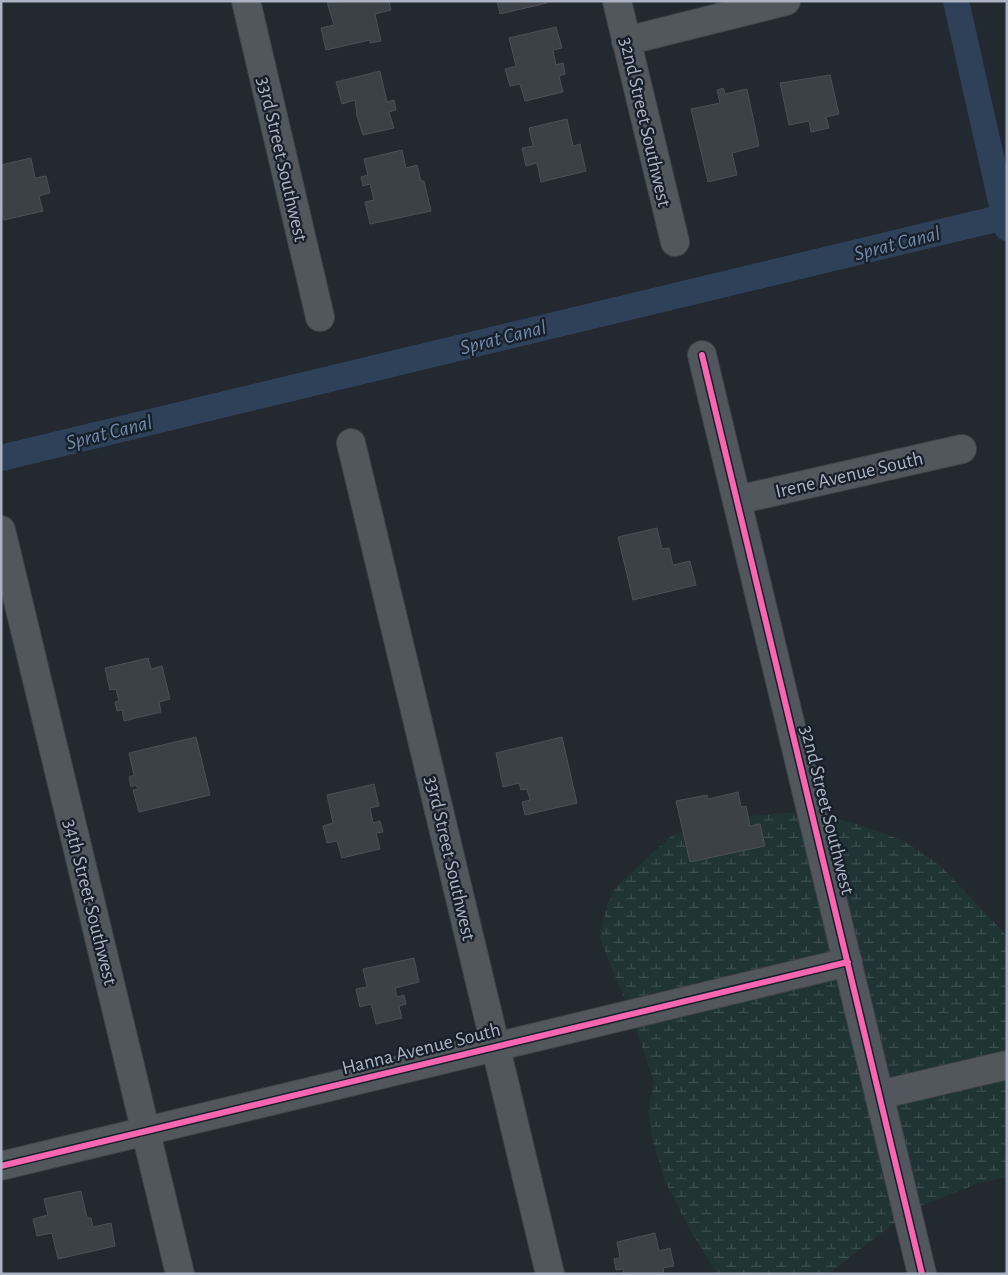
<svg xmlns="http://www.w3.org/2000/svg" width="1008" height="1275" viewBox="0 0 1008 1275" font-family="'Alegreya Sans',sans-serif">
<style>
.wetland{fill:url(#wetland-marsh)}
.lines{fill:none;stroke-linecap:round;stroke-linejoin:round}
.canal{stroke:#2f4159;stroke-width:26}
.building{fill:#3c4148;stroke:#4a5058}
.street-casing{stroke:#3f4349;stroke-width:30}
.street{stroke:#52575e;stroke-width:28}
.cycleway-casing{stroke:#171f2a;stroke-width:9}
.cycleway{stroke:#f766af;stroke-width:6}
.labels{text-anchor:middle;stroke-width:4.5;stroke-linejoin:round;paint-order:stroke}
.street-label{font-size:20px;fill:#abb4c3;stroke:#171f2a}
.water-label{font-size:21px;font-style:italic;fill:#728bad;stroke:#171f2a}
</style>
<defs>
<pattern id="wetland-marsh" width="20" height="14" patternUnits="userSpaceOnUse" patternTransform="scale(1.25)"><rect width="20" height="14" fill="#203335"/><path d="M1 5h8M5 5V1M11 12h8M15 12V8" fill="none" stroke="#3e4e51"/></pattern>
</defs>
<rect width="100%" height="100%" fill="#232930"/>
<path class="wetland" d="M799,812L854,823L886,834L909,844L941,866L1007,936V1177L979,1183L911,1210L828,1274H717L689,1228L665,1181L653,1142L648,1111L654,1081L631,1015L600,939L607,905L616,887L670,837L696,826L734,817Z"/>
<g class="lines">
<path class="canal" d="M956,1L1007,228
M1,458L1004,217"/>
</g>
<path class="building" d="M389,1L391,10L375,14L381,41L370,43V40L326,50L321,28L334,25L327,2Z
M497,1H547V3L500,14Z
M556,27L562,48L553,50L556,65L563,63L565,74L559,76L563,92L525,101L520,84L510,86L505,69L516,66L509,38Z
M380,71L387,102L394,100L396,110L389,112L394,128L363,135L356,113H357L355,100L342,104L336,82Z
M830,75L839,114L826,117L829,128L811,132L809,121L789,125L780,83Z
M723,88L725,94L747,89L759,146L732,153L737,175L708,182L691,109L720,103L717,90Z
M567,119L573,146L580,144L586,171L541,182L537,163L526,166L522,148L533,146L529,128Z
M402,150L406,168L417,165L421,181H424L431,211L370,224L365,202L374,200L370,184L363,186L361,177L368,175L364,159Z
M31,158L35,178L46,176L50,193L39,196L43,211L4,220L1,208V165Z
M657,528L662,549L669,548L673,565L690,561L696,585L633,600L618,537Z
M148,658L151,669L162,666L170,699L159,702L161,712L124,721L122,710L117,711L115,702L119,701L116,689L110,690L105,668Z
M196,737L210,795L139,812L133,790L138,789L136,785L131,787L129,777L134,775L129,753Z
M562,737L577,803L525,815L522,802L530,800L527,789L521,790L519,783L503,787L496,753Z
M374,784L379,806L370,808L373,823L380,821L383,832L376,833L380,849L342,858L337,841L327,843L323,826L333,823L327,795Z
M738,792L741,807L746,806L750,826L760,824L765,846L690,862L676,801L707,795L708,799Z
M414,958L419,982L395,988L397,997L404,995L406,1004L399,1006L402,1018L376,1024L371,1004L360,1007L356,989L367,987L363,969Z
M81,1191L87,1218H91L93,1227L111,1223L115,1246L58,1259L52,1233L37,1236L33,1219L48,1215L44,1199Z
M655,1233L659,1251L670,1248L674,1266L663,1268L664,1274H624L623,1269L616,1270L614,1259L620,1258L617,1242Z"/>
<g class="lines">
<defs>
<path id="street" d="M246,1L320,317
M617,1L675,242
M626,41L786,1
M702,355L922,1274
M351,443L550,1274
M737,500L962,449
M1,530L180,1274
M879,1095L1007,1065
M1,1166L848,962"/>
</defs>
<use href="#street" class="street-casing"/>
<use href="#street" class="street"/>
<defs>
<path id="cycleway" d="M702,355L922,1274
M1,1166L848,962"/>
</defs>
<use href="#cycleway" class="cycleway-casing"/>
<use href="#cycleway" class="cycleway"/>
</g>
<g class="labels">
<g class="street-label">
<text transform="translate(646 122) rotate(77)" y="7">32nd Street Southwest</text>
<text transform="translate(283 159) rotate(77)" y="7">33rd Street Southwest</text>
<text transform="translate(849 474) rotate(-13)" y="7">Irene Avenue South</text>
<text transform="translate(828 810) rotate(76)" y="7">32nd Street Southwest</text>
<text transform="translate(451 858) rotate(77)" y="7">33rd Street Southwest</text>
<text transform="translate(91 902) rotate(76)" y="7">34th Street Southwest</text>
<text transform="translate(421 1048) rotate(-14)" y="7">Hanna Avenue South</text>
</g>
<g class="water-label">
<text transform="translate(897 243) rotate(-14)" y="7">Sprat Canal</text>
<text transform="translate(503 337) rotate(-14)" y="7">Sprat Canal</text>
<text transform="translate(109 432) rotate(-14)" y="7">Sprat Canal</text>
</g>
</g>
<rect width="1008" height="1275" fill="none" stroke="#abb4c3" stroke-width="5"/>
</svg>
